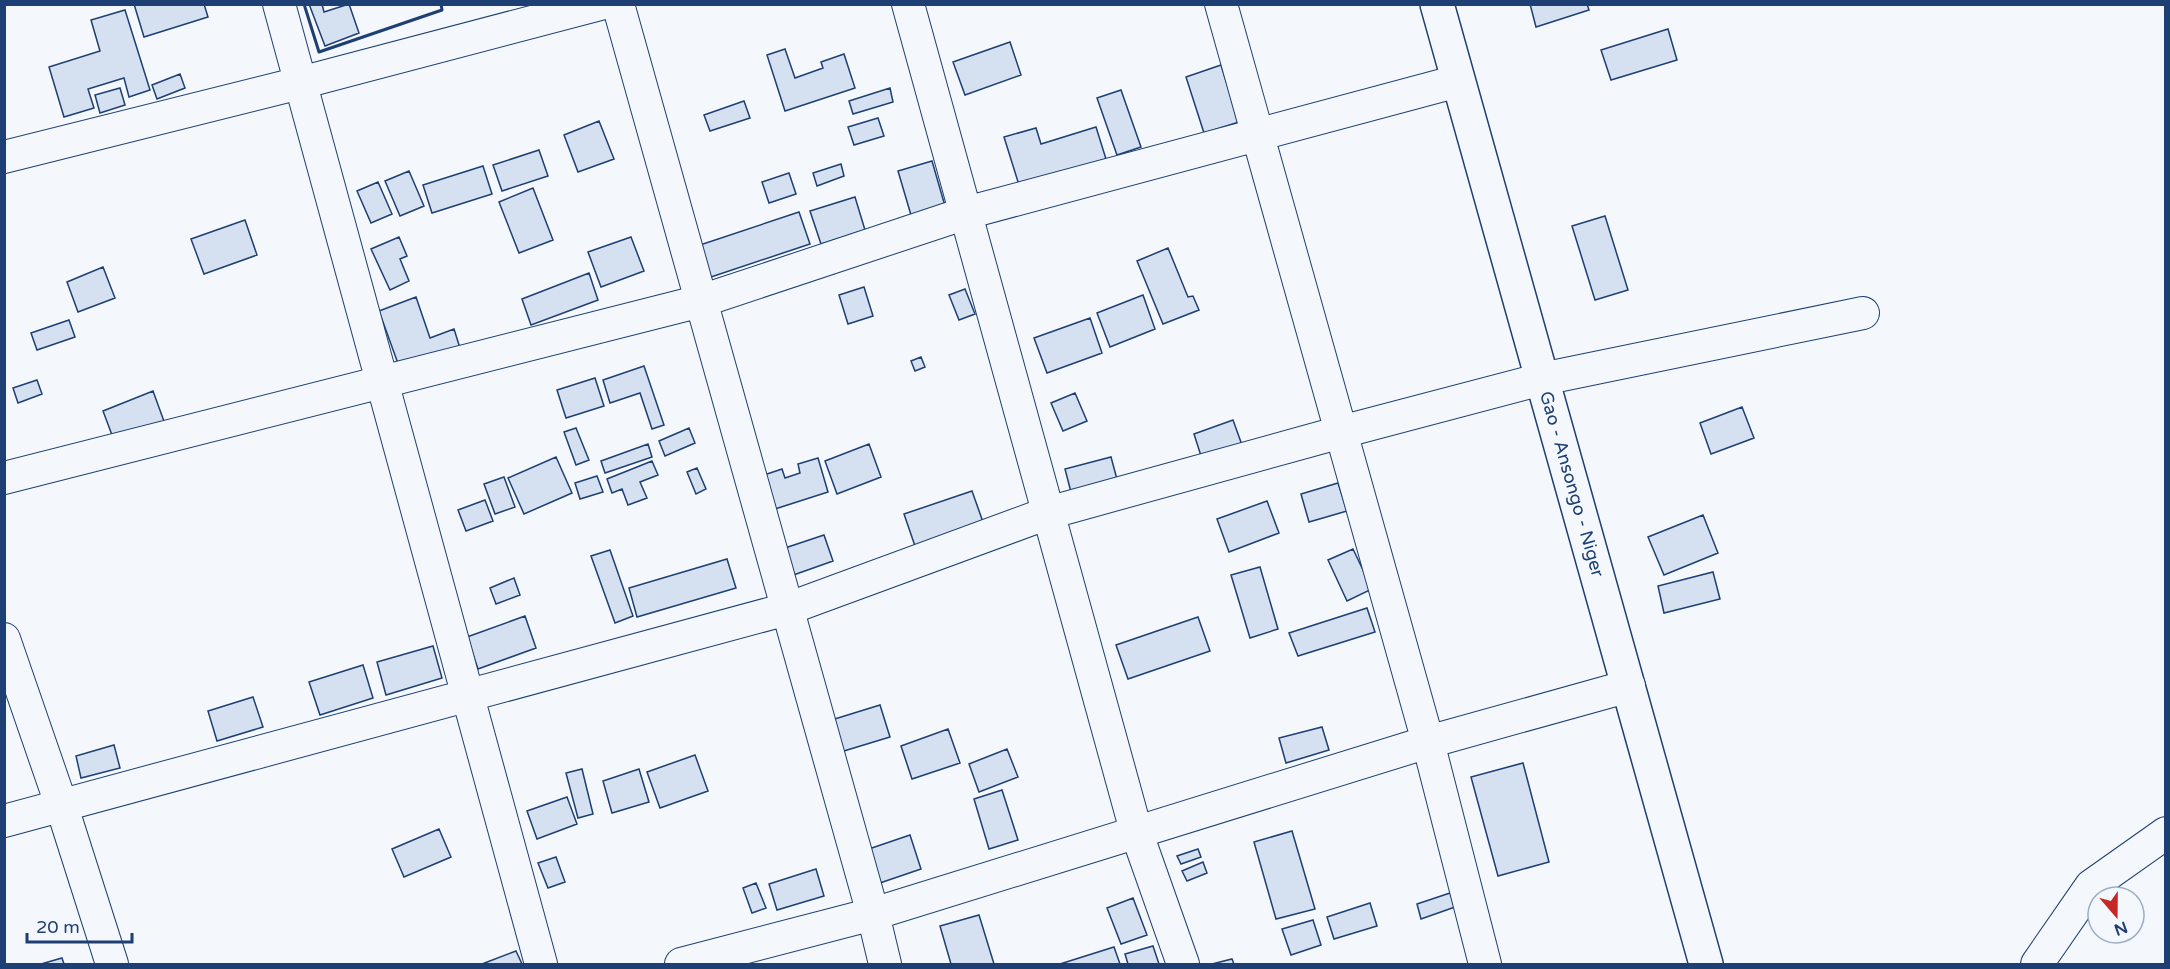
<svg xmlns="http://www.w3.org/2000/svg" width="2170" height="969" viewBox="0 0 2170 969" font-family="'Varela Round',sans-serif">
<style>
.building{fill:#d5e0f0;stroke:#1d3f73;stroke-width:1.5}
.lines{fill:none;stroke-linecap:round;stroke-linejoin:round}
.street-casing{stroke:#1d3f73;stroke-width:34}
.primary-casing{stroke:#1d3f73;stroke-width:36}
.street{stroke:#f4f7fb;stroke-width:32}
.primary{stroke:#f4f7fb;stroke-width:33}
.wall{stroke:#1d3f73;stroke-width:3}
.labels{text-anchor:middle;stroke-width:4.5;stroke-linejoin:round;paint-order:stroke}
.street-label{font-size:18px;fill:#1d3f73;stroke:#f4f7fb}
</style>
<rect width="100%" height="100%" fill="#f4f7fb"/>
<path class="building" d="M134,4H204L208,17L144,37Z
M309,4H322L324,12L349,4L359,33L325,46Z
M1530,4H1587L1589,10L1536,27Z
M125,10L150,90L129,97L124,78L88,89L94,108L64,117L49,67L100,51L91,20Z
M1668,29L1677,60L1611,80L1601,50Z
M1010,42L1021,75L965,95L953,62Z
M785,49L795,78L823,68L821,62L844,54L855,88L785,111L767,55Z
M1221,65L1239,122L1204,133L1186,77Z
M180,74L185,88L157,99L152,85Z
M120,88L125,105L100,113L95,95Z
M890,88L893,102L853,114L849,101Z
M1121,90L1141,147L1117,155L1097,98Z
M744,101L750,118L710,131L704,115Z
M878,118L884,136L854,145L848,127Z
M599,121L614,159L578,172L564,135Z
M1096,127L1106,159L1019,185L1004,137L1036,128L1041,144Z
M539,150L548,176L502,191L493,165Z
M932,161L945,206L911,215L898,171Z
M841,164L844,176L817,186L813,173Z
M483,166L492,194L432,213L423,185Z
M409,171L424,206L400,216L385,181Z
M789,173L796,194L769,203L762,182Z
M378,182L392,214L371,223L357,191Z
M533,188L553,240L519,253L499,202Z
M855,197L865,230L821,244L810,211Z
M799,212L810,244L702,280L691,248Z
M1605,216L1628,290L1595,300L1572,226Z
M245,220L257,255L204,274L191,239Z
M399,237L407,256L400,259L409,281L390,290L371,249Z
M631,237L644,271L601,287L588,252Z
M1168,248L1188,297L1193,296L1199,310L1163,324L1137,261Z
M103,267L115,298L78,312L67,282Z
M589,273L598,300L531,325L522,299Z
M864,287L873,316L848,324L839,295Z
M965,289L975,314L959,320L949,295Z
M1143,295L1155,329L1110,347L1097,313Z
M416,297L430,338L454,329L460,348L400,369L379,311Z
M1090,318L1102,353L1047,373L1034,338Z
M69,320L75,337L37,350L31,333Z
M921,357L925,367L915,371L911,361Z
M644,366L664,425L652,429L640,393L610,403L603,380Z
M595,378L604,406L566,418L557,390Z
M37,380L42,394L18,403L13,388Z
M153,391L165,424L115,443L103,411Z
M1075,393L1087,421L1063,431L1051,403Z
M1742,407L1754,438L1711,454L1700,423Z
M1233,420L1242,445L1202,459L1194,434Z
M576,428L589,460L576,465L564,432Z
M689,428L695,443L665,456L659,441Z
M648,444L652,457L605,473L601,461Z
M869,444L881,477L837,494L825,461Z
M556,457L572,493L524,514L508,478Z
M1111,457L1118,483L1072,496L1065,469Z
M818,458L828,492L775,509L764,475L782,469L785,478L800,473L798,464Z
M652,461L658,475L640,482L647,498L628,505L622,489L612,493L607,479Z
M697,468L706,489L696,494L687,472Z
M597,476L603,492L580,499L575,483Z
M504,477L515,507L495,514L484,484Z
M1338,483L1347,511L1309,522L1301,494Z
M972,491L983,522L915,546L904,514Z
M485,500L493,521L466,531L458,510Z
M1267,501L1279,533L1229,552L1217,519Z
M1703,515L1718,553L1664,575L1648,537Z
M824,535L833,561L785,578L776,551Z
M1353,549L1372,589L1347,601L1328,560Z
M610,550L633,616L615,623L591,556Z
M727,559L736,588L637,617L629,588Z
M1260,567L1278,629L1250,638L1231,575Z
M1713,572L1720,599L1664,613L1658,586Z
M514,578L520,595L496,604L490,588Z
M1367,608L1375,632L1298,656L1289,633Z
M525,616L536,648L478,669L467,637Z
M1198,617L1210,651L1128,679L1116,645Z
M433,646L442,678L386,695L377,662Z
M363,665L373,698L320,715L309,682Z
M253,697L263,727L217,741L208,711Z
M880,705L890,737L834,754L825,722Z
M1322,727L1329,750L1286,763L1279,738Z
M948,729L960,763L912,779L901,746Z
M114,745L120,768L81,778L76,756Z
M1007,749L1018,777L979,792L969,764Z
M695,755L708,791L660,808L647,772Z
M1523,763L1549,862L1498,876L1471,777Z
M582,769L593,814L578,818L566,773Z
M639,769L649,802L612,813L603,781Z
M1002,790L1018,840L989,849L974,799Z
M567,797L577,824L537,839L527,811Z
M439,829L451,857L404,877L392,849Z
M1292,831L1315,909L1276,919L1254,842Z
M910,835L921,869L874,885L863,851Z
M1198,849L1201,857L1181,864L1177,856Z
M556,857L565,882L548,888L538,863Z
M1203,862L1207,873L1187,881L1182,871Z
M816,869L824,896L777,910L769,884Z
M756,883L766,908L752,913L743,888Z
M1450,893L1455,907L1421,919L1417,904Z
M1133,898L1147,935L1121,944L1107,908Z
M1370,903L1377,926L1334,939L1327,917Z
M979,915L994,964H951L940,926Z
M1313,920L1321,945L1291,955L1282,929Z
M1153,946L1159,964H1128L1125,954Z
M1114,947L1120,964H1060Z
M516,951L522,964H482Z
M62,958L64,964H41Z
M1232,959L1234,964H1212Z"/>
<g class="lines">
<defs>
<path id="street" d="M279,4L541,964
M618,4L873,914L885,964
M908,4L1136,831L1183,964
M1221,4L1428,742L1485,964
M4,157L300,83L600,4
M4,478L701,301L966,213L1458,81
M4,639L62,807L112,964
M4,821L787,609L1048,513L1341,432L1542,379L1863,313
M681,964L873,914L1428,742L1629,686
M2037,964L2091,886L2166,833"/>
<path id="primary" d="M1437,4L1706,964"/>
</defs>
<use href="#street" class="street-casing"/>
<use href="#primary" class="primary-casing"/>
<use href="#street" class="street"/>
<use href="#primary" class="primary"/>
<path class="wall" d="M304,4L319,52L442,10L441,4"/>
</g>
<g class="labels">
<g class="street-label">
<text transform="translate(1572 484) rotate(74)" y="6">Gao - Ansongo - Niger</text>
</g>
</g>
<rect width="2170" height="969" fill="none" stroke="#1d3f73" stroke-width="12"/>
<g transform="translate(2116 915) rotate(160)"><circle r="28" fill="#f4f7fb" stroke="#9eadc5" stroke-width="1.5"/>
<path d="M0-4.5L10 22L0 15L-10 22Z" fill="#c62828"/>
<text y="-9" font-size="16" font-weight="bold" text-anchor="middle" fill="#1d3f73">N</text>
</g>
<path d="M27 933v9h105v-9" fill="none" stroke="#1d3f73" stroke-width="3"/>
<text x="36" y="933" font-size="18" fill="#1d3f73" stroke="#f4f7fb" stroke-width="4.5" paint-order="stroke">20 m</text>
</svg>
